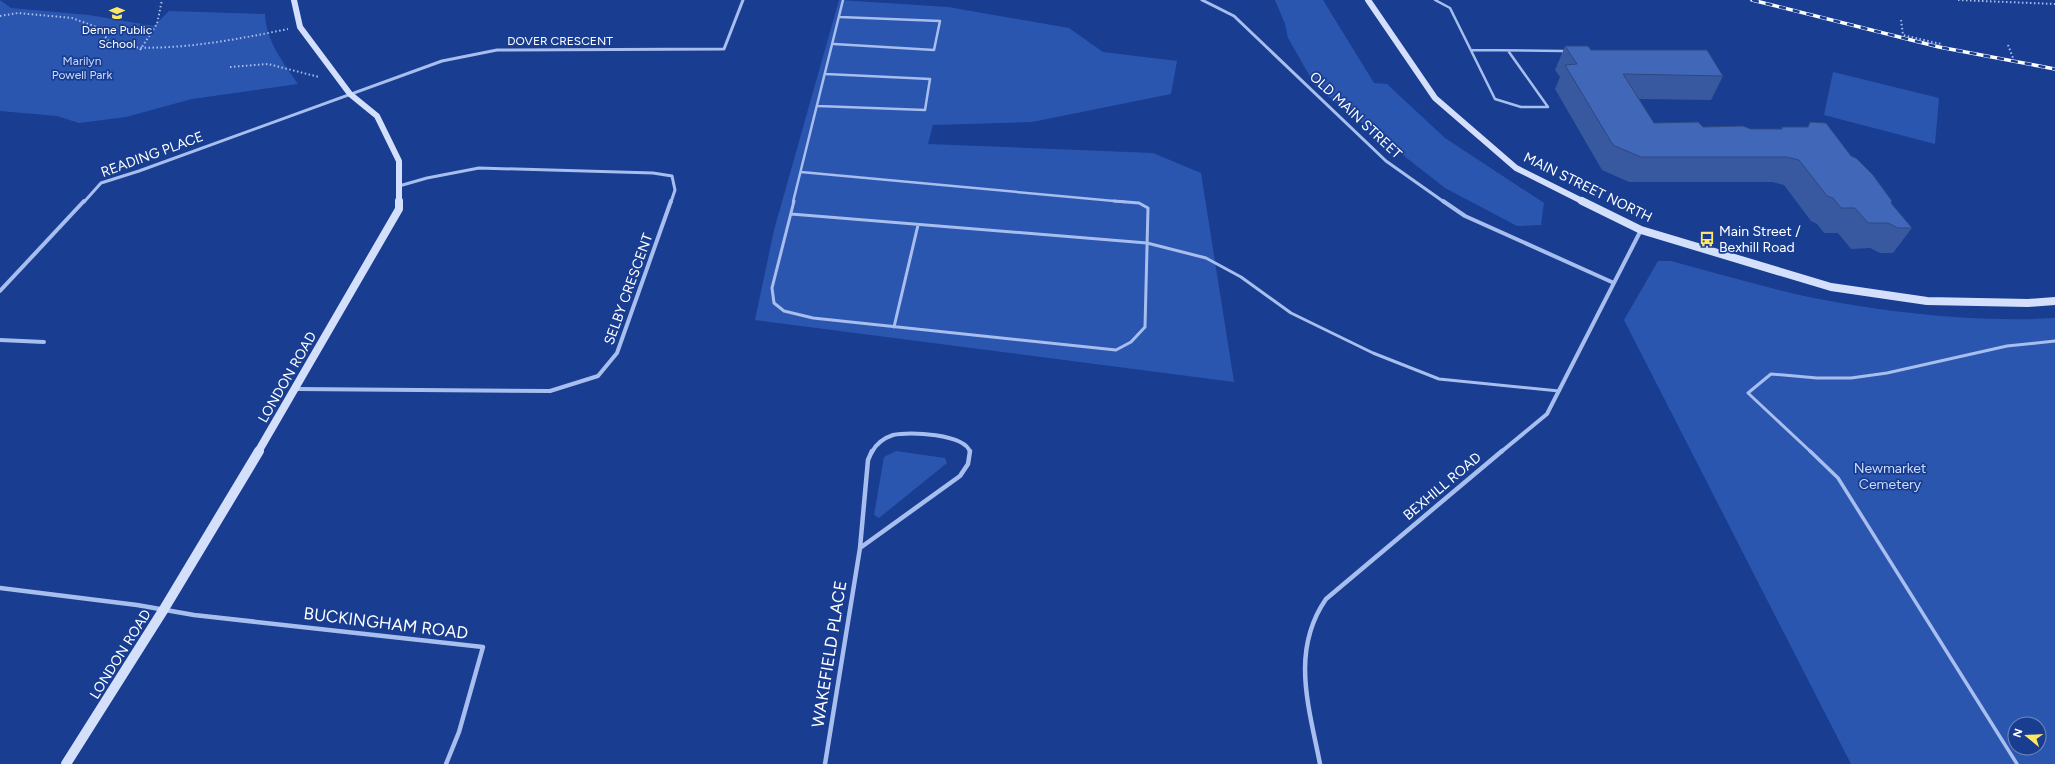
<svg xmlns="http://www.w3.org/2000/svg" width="2055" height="764" viewBox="0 0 2055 764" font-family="Figtree,sans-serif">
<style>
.green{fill:#2b56af;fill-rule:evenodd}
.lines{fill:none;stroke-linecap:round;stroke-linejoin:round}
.path{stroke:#a7beef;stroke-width:2;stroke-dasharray:1.5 2.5;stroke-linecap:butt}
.lane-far2{stroke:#a7beef;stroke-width:2.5}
.lane-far1{stroke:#a7beef;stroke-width:3}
.lane{stroke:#a7beef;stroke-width:3.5}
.street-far2{stroke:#a7beef;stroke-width:3}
.street-far1{stroke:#a7beef;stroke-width:4}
.street{stroke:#a7beef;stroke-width:4.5}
.secondary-far2{stroke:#d4e0fb;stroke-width:6}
.secondary-far1{stroke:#d4e0fb;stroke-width:8}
.secondary{stroke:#d4e0fb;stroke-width:10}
.rail-casing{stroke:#fff;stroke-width:3.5}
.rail{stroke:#183d91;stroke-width:2.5;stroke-dasharray:7;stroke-linecap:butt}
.wall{fill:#38599f}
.building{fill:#4167b9;stroke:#2e4882}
.labels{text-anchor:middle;stroke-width:3.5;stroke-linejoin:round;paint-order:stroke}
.far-poi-label{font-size:12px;fill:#fff;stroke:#183d91}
.far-street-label{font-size:12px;fill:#fff;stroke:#183d91}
.far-park-label{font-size:12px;fill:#cddcfb;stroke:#183d91}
.street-label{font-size:14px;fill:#fff;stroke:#183d91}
.poi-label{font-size:14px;fill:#fff;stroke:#183d91;text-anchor:start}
.park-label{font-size:14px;fill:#cddcfb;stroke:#183d91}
.near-street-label{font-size:17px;fill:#fff;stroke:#183d91}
</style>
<rect width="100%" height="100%" fill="#183d91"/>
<path class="green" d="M0,0L11,8L89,15L154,26L169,11L265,14C266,41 283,62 298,84L192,99L126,117L79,123L57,116L0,111Z
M839,0L948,7L1069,28L1103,52L1177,61L1171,94L1032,122L933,125L928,144L1153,153L1201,173L1234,382L755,320L774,230Z
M1275,0H1323L1374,83L1387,84L1445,138L1544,203L1541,225L1517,226L1445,188L1316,87L1288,38L1285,24Z
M1833,72L1939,98L1935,144L1824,115Z
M1658,261H1671C1716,273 1760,286 1804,296C1880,312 1978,323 2055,318V764H1851L1624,320ZM2015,724H2039V748H2015Z
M896,451L945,458L947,463L879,518L874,515L884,457Z"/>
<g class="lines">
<path class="path" d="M1958,0L2055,4
M0,16L18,13L72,18L99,28L112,46C172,52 229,41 288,29
M1901,20L1903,35L1941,44
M2008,45L2013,58
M140,50L157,24L162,0
M230,67L268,64L319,77"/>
<path class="lane-far2" d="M1435,0L1450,8L1495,99L1521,107H1548L1509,52
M834,44L934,50L940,21L840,17
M1471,50L1563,51L1564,54
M818,106L925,110L930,79L826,74
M801,172L1125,202
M793,202L843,0"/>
<path class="lane-far1" d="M794,201L772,288L774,303L784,311L813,318L1116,350L1131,342L1145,327L1148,208L1139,203L1114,201
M791,214L1147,243L1206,258L1241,277L1291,313L1373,353L1439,379L1559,391
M894,327L918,225
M1811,452L1748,393L1771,374L1817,378H1851L1887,373L2007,346L2055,341"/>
<path class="lane" d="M1810,451L1838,478L2017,764"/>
<path class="street-far2" d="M1202,0L1234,16L1386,161L1444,202
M399,186L427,178L479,168L653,173L672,176L675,190L671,202
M84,202L101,183L139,171L442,61L497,50L724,49L743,0"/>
<path class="street-far1" d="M1443,201L1465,216L1614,283
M0,291L84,201
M0,340L44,342
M296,389L550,391L598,376L617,353L671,201
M872,452C876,444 884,438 893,435C909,431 965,434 970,452
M1501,452L1547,414L1641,230"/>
<path class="street" d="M860,548L868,460L872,451
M860,548L960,476L968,464L970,451
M0,588L137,605L194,615L483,647L459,732L446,764
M825,764L860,548
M1320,764C1309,707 1290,651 1326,599L1502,451"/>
<path class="secondary-far2" d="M294,0L300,27L350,94L377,116L399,161V202
M1368,0L1435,98L1516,168L1584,202"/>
<path class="secondary-far1" d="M1582,201L1641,230L1831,287L1927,301L2028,303L2055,301
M258,452L399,209V201"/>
<path class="secondary" d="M66,764L164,609L259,451"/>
<defs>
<path id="rail" d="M1752,0L1939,47L2055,69"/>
</defs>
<use href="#rail" class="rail-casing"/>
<use href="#rail" class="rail"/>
</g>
<path class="wall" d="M1565,46L1591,50L1723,76L1711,100L1639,99L1654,123L1703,127L1751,129H1781L1782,127L1851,156L1912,228L1893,253H1880L1870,248L1851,249L1838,233H1824L1817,224L1811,221L1784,185L1772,182H1629L1602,170L1555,89L1560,77L1555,70Z"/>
<path class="building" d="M1565,46H1588L1591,50H1707L1723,76L1623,74L1654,123L1698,122L1703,127L1743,126L1751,129H1782V127H1808L1810,122L1826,123L1851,156L1856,158L1873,175L1892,201L1891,203L1912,228H1898L1888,223H1868L1855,208H1841L1833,198L1827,196L1799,160L1787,157H1641L1613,145L1565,65L1577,64Z"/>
<defs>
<symbol id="school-bare" viewBox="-9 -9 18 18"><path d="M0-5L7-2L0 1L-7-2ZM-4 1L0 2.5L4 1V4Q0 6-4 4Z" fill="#ffe765" stroke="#183d91" stroke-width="2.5" paint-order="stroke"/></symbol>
<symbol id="bus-bare" viewBox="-9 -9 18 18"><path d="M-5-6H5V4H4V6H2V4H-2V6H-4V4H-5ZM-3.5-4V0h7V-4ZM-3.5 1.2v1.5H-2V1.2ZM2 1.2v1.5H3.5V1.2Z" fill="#ffe765" stroke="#183d91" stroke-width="2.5" paint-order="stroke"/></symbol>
</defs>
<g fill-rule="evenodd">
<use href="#school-bare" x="106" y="2" width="22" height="22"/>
<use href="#bus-bare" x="1696" y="228" width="22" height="22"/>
</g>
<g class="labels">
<g class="far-poi-label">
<text x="117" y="34">Denne Public<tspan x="117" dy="14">School</tspan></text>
</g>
<g class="far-street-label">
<text x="560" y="45">DOVER CRESCENT</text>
</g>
<g class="far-park-label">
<text x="82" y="65">Marilyn<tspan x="82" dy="14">Powell Park</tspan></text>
</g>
<g class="street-label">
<text transform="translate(1356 115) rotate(43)" y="5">OLD MAIN STREET</text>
<text transform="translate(152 154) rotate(-20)" y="5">READING PLACE</text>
<text transform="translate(1588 187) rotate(26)" y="5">MAIN STREET NORTH</text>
<text transform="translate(628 289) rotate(-70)" y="5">SELBY CRESCENT</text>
<text transform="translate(287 377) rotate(-60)" y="5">LONDON ROAD</text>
<text transform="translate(1442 486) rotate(-40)" y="5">BEXHILL ROAD</text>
<text transform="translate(120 654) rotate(-58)" y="5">LONDON ROAD</text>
</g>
<g class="poi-label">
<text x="1719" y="236">Main Street /<tspan x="1719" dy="16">Bexhill Road</tspan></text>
</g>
<g class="park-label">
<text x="1890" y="473">Newmarket<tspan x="1890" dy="16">Cemetery</tspan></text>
</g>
<g class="near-street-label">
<text transform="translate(386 623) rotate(7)" y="6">BUCKINGHAM ROAD</text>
<text transform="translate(829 654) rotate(-81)" y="6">WAKEFIELD PLACE</text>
</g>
</g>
<g transform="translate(2027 736) rotate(288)"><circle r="19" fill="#183d91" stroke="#748bbd"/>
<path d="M0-3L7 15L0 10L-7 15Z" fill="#ffe765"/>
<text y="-6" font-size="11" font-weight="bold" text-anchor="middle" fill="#ffffff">N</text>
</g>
</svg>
